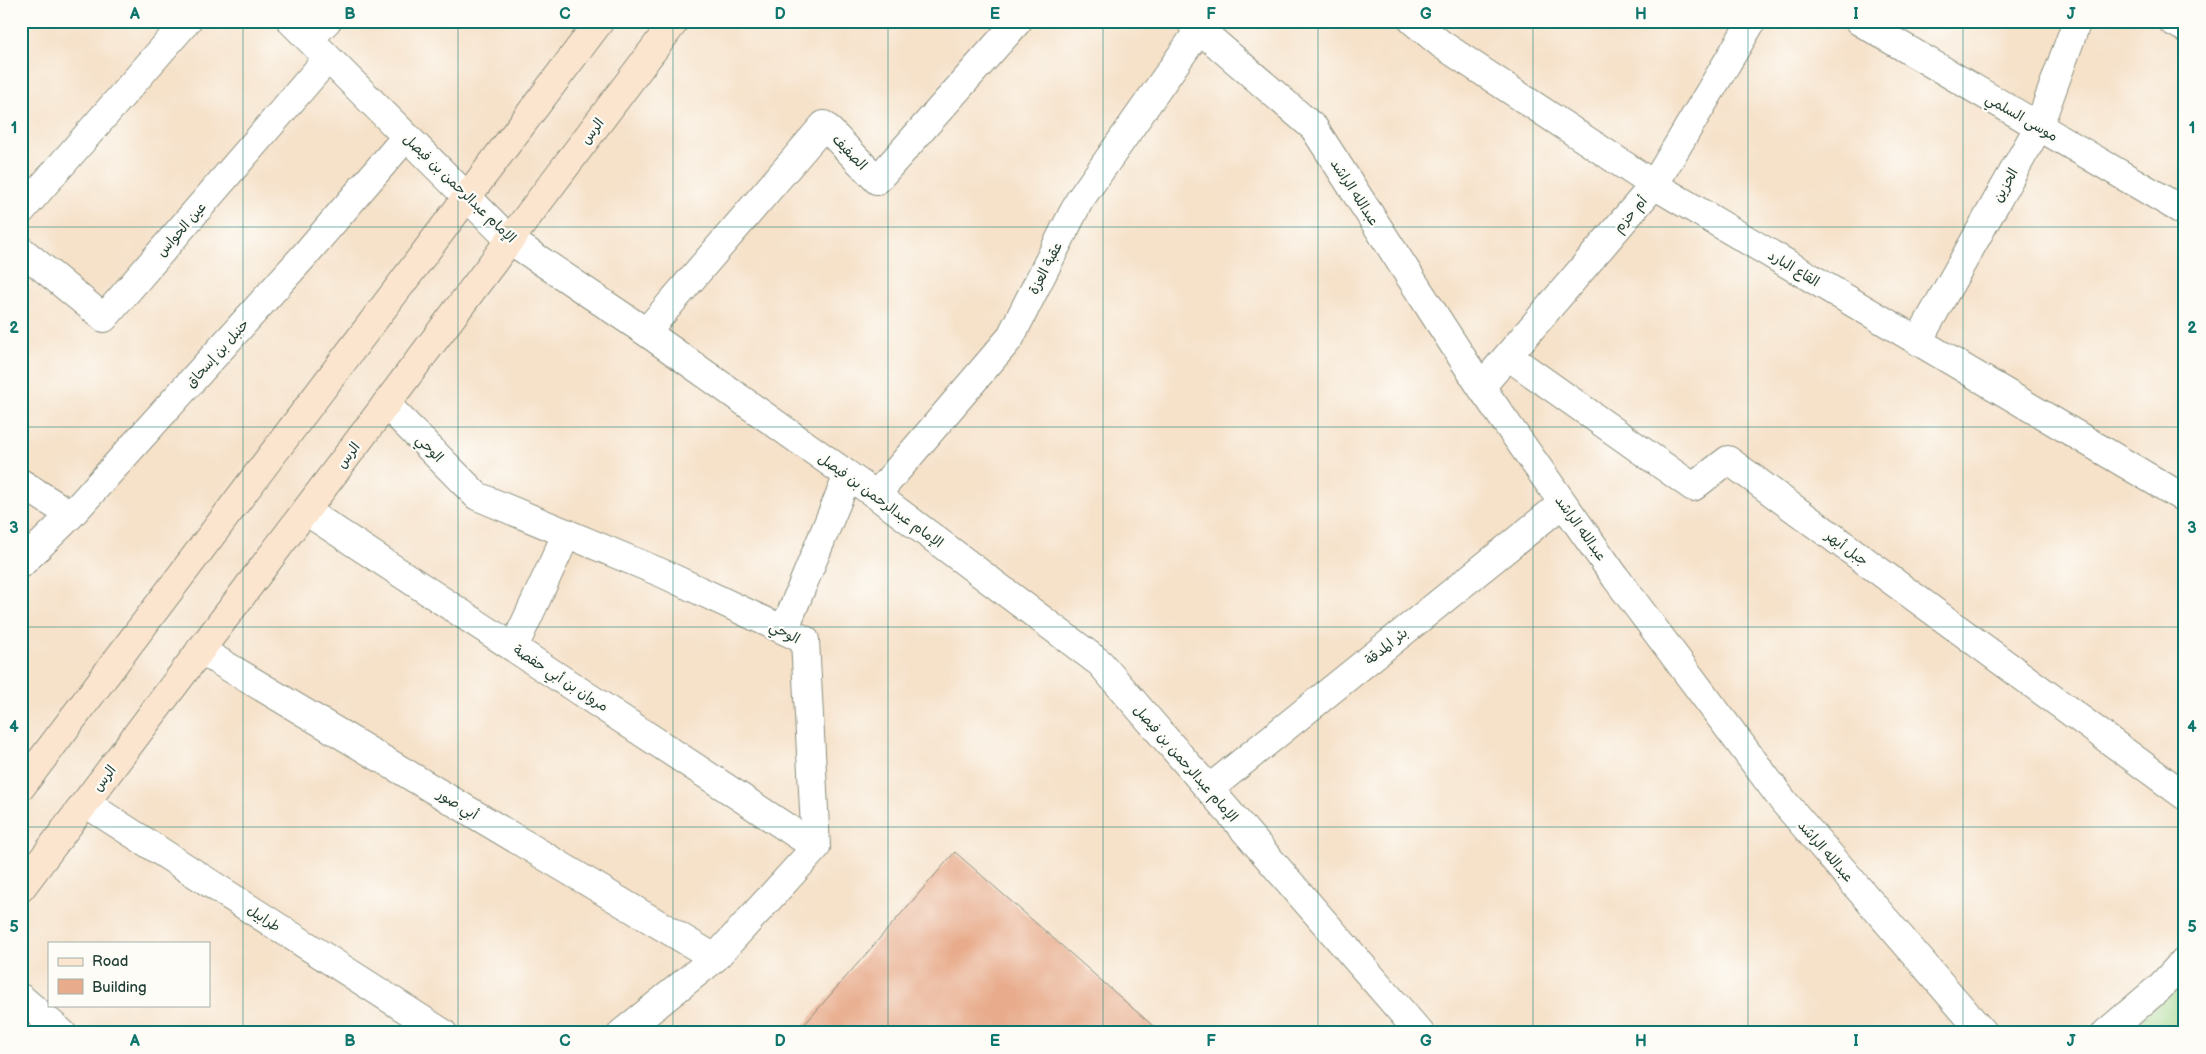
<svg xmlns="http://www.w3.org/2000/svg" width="2206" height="1054" viewBox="0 0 2206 1054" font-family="'Balsamiq Sans','Playpen Sans Arabic',sans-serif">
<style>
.green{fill:#9bd385;stroke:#5d885c}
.building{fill:#e8ac8c}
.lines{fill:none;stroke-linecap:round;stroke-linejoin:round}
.street-casing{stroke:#8a8f7e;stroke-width:30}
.secondary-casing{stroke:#8a8f7e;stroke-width:30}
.street{stroke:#fff;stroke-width:28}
.secondary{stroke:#fce5cf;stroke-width:28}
.grid{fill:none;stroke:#0f766e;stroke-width:1;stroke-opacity:0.55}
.labels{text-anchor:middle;stroke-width:4.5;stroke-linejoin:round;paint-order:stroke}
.street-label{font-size:14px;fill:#1f3d34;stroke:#fdfcf7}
.neatline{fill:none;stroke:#0f766e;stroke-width:2}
.grid-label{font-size:16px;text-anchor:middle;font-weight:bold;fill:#0f766e}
</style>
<rect width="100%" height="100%" fill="#fdfcf7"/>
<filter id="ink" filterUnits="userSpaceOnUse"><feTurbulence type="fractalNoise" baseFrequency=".02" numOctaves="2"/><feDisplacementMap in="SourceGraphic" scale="10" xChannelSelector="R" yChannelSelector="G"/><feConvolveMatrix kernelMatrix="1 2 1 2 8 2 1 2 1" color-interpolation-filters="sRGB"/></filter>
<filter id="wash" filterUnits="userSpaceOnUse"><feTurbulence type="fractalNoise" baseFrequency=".0096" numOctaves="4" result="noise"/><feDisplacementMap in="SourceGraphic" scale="20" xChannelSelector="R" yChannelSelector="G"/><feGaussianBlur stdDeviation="1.12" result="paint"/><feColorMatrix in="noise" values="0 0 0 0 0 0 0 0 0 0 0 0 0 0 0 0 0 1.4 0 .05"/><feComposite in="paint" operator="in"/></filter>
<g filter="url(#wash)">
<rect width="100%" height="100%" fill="#f6e1c9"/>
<path class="green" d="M2185,979V1033H2127Z"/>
<g id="blocks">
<path class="building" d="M955,852L1161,1033H797Z"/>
</g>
</g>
<g filter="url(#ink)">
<use href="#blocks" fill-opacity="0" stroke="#8a8f7e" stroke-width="1"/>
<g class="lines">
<defs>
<path id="street" d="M291,21L510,240L646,332L876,495L1100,663L1420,1033
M1190,21L1314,128L1481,387L1616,578L1784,802L1983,1033
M1413,21L1441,44L1654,185L2185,499
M1859,21L2185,212
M2172,21L2185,28
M309,39L327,21
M21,211L187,21
M21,250L104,318L328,58
M646,332L824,125L877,180L1018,21
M1918,341L2039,126L2077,21
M1508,356L1693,487L1728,460L2185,796
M1481,387L1654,185L1752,21
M386,404L477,496L664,574L805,640L816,847L715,958L622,1033
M21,483L71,515
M876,495L1010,338L1079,201L1199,30
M306,511L816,847
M21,564L71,515L303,257L406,137
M784,630L848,475
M514,647L567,533
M200,650L715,958
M1209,789L1563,503
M85,803L443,1033
M21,998L62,1033
M2106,1033L2160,987L2185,960"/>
<path id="secondary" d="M21,787L600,21
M21,888L675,21"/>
</defs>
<use href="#street" class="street-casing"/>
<use href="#secondary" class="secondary-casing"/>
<use href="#street" class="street"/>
<use href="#secondary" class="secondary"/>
</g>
</g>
<path class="grid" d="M243,21V1033M458,21V1033M673,21V1033M888,21V1033M1103,21V1033M1318,21V1033M1533,21V1033M1748,21V1033M1963,21V1033M21,227H2185M21,427H2185M21,627H2185M21,827H2185"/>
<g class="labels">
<g class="street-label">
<text transform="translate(2022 117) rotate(30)" y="5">موسى السلمي</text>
<text transform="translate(592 131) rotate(-53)" y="5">الرس</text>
<text transform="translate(850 152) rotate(46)" y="5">الصفيف</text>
<text transform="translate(2005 185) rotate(-61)" y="5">الحزين</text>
<text transform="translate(460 188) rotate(44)" y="5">الإمام عبدالرحمن بن فيصل</text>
<text transform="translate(1355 192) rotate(57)" y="5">عبدالله الراشد</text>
<text transform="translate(1630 214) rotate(-49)" y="5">أم حزم</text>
<text transform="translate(181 229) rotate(-49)" y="5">عين الحواس</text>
<text transform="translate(1045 268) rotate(-63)" y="5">عقبة العزة</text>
<text transform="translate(1794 268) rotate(31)" y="5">القاع البارد</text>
<text transform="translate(217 353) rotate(-48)" y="5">حنبل بن إسحاق</text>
<text transform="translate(430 448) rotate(45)" y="5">الوحي</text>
<text transform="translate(348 455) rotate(-53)" y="5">الرس</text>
<text transform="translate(881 500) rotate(36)" y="5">الإمام عبدالرحمن بن فيصل</text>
<text transform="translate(1581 528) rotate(54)" y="5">عبدالله الراشد</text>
<text transform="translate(1847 548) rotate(36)" y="5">جبل أبهر</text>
<text transform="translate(785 632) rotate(28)" y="5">الوحي</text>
<text transform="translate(1386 646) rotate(-39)" y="5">بئر المدقة</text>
<text transform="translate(561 678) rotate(33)" y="5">مروان بن أبي حفصة</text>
<text transform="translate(1186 763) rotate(49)" y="5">الإمام عبدالرحمن بن فيصل</text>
<text transform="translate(104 778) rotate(-53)" y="5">الرس</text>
<text transform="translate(458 804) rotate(31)" y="5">أبي صور</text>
<text transform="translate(1826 851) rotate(49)" y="5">عبدالله الراشد</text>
<text transform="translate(264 918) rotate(33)" y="5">طرابيل</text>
</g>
</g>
<rect width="2206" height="1054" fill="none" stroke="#fdfcf7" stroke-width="55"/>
<rect x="48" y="942" width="162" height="65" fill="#fdfcf7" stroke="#a4b0a9"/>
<rect x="58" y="958" width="25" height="8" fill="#fce5cf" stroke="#a4b0a9"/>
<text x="92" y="966" font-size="15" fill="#1f3d34">Road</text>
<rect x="58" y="979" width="25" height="15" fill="#e8ac8c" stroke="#a4b0a9"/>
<text x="92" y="992" font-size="15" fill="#1f3d34">Building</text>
<rect x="28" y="28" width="2150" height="998" class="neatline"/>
<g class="grid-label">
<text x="135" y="19">A</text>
<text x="350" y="19">B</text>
<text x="565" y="19">C</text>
<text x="780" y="19">D</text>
<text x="995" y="19">E</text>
<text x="1211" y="19">F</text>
<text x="1426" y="19">G</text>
<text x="1641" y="19">H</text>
<text x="1856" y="19">I</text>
<text x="2071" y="19">J</text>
<text x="14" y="133">1</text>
<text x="2192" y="133">1</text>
<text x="14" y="333">2</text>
<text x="2192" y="333">2</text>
<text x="14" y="533">3</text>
<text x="2192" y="533">3</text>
<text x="14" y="732">4</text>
<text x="2192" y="732">4</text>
<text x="14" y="932">5</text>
<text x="2192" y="932">5</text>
<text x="135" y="1046">A</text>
<text x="350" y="1046">B</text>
<text x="565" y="1046">C</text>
<text x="780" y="1046">D</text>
<text x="995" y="1046">E</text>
<text x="1211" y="1046">F</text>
<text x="1426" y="1046">G</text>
<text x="1641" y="1046">H</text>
<text x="1856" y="1046">I</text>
<text x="2071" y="1046">J</text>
</g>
</svg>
